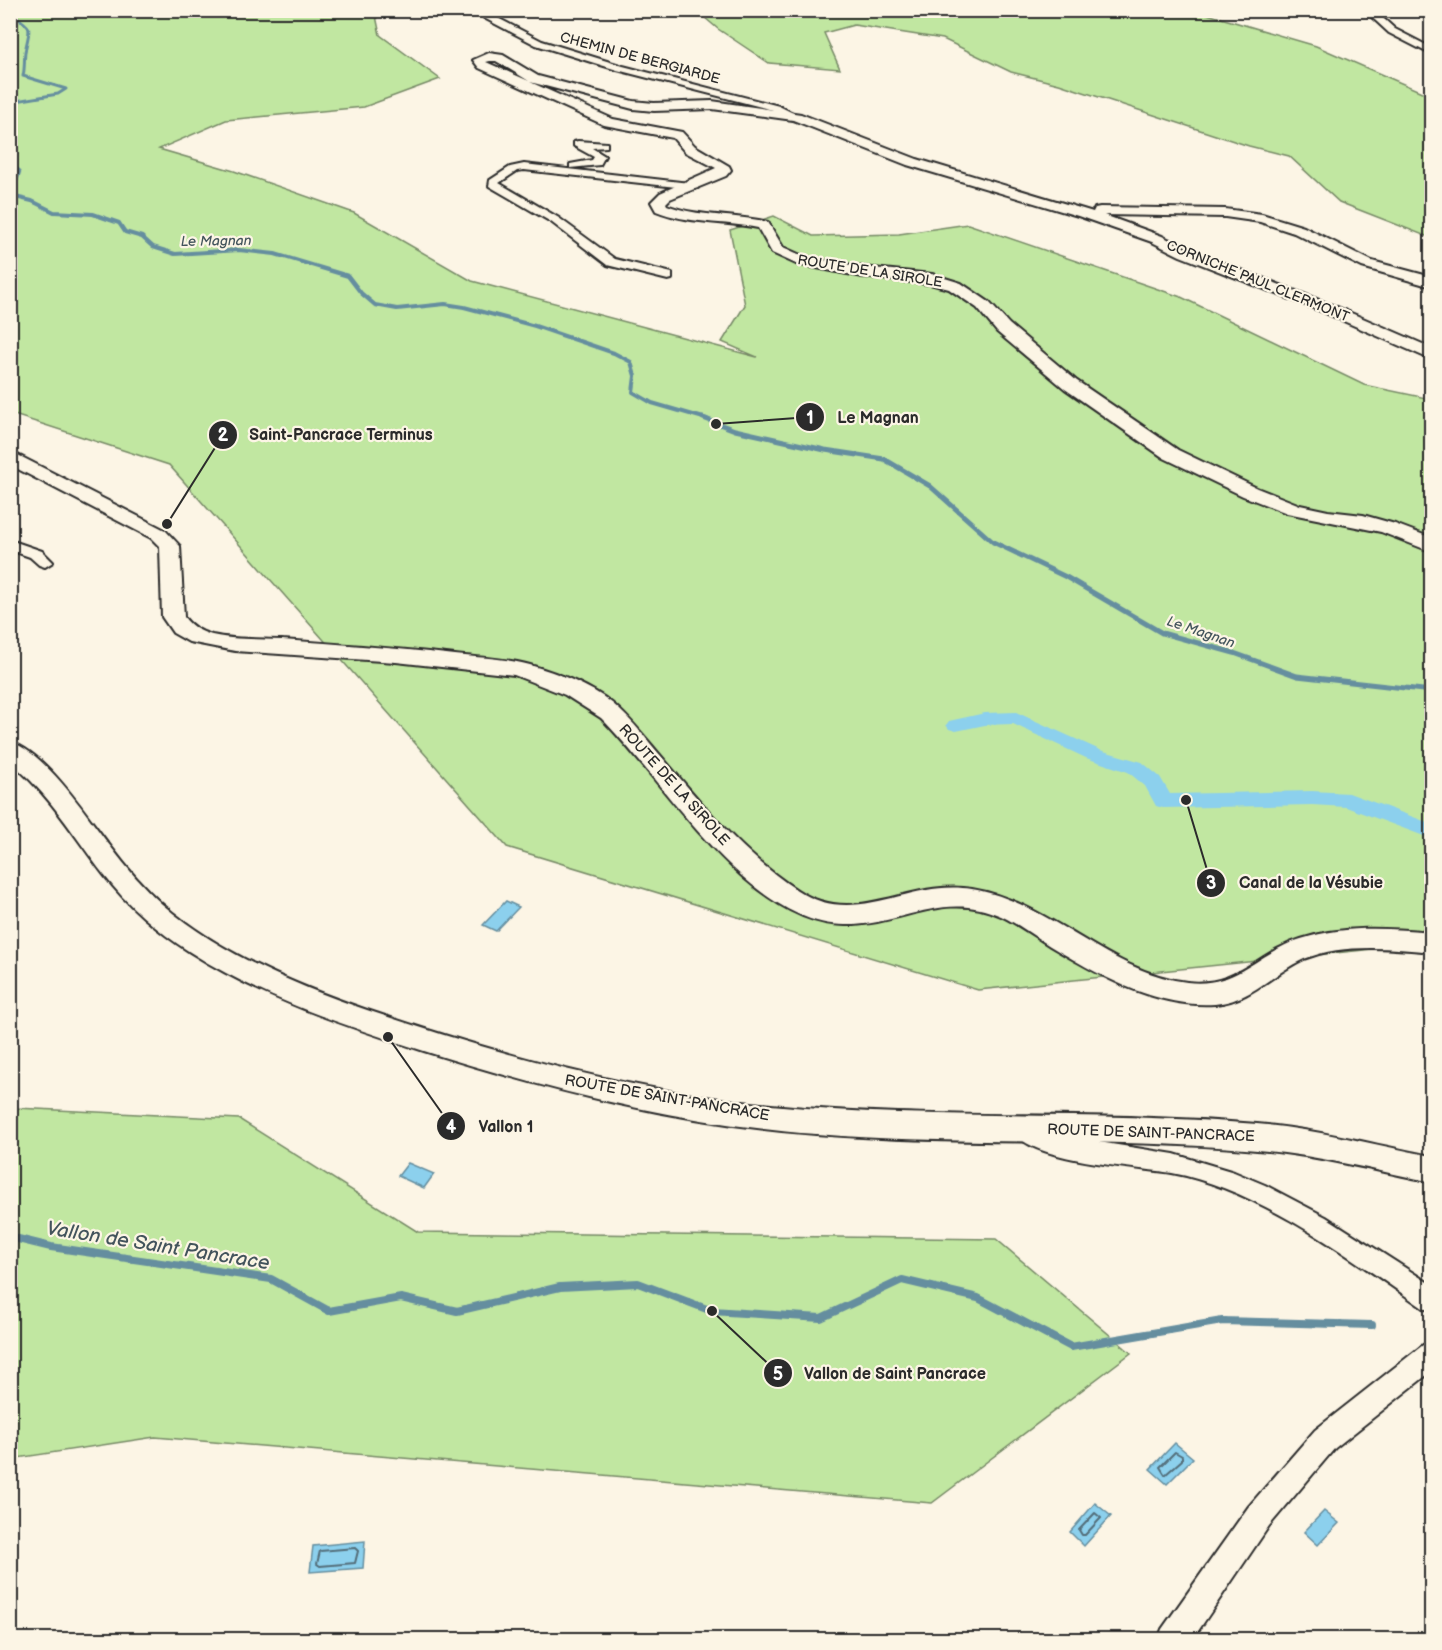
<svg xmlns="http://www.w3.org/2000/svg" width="1442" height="1650" font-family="'Balsamiq Sans',sans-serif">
  <rect width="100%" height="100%" fill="#fcf5e5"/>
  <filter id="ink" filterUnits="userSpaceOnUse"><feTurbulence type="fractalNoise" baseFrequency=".0167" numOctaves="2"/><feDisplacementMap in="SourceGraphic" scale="12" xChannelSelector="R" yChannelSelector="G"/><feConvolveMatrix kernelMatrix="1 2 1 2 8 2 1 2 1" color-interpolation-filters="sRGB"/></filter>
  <g filter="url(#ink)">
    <path fill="#c1e7a1" stroke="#768966" stroke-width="1.5" d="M 11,11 L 375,11 L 380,35 L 440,79 L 364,107 L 226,120 L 159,149 L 234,171 L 354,213 L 472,281 L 757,357 L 722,342 L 745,305 L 730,230 L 774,216 L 813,236 L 899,234 L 968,224 L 1181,297 L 1364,385 L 1431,399 L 1431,943 L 978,990 L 507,847 L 169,465 L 11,414 Z
      M 697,11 L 1197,11 L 1316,46 L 1431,96 L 1431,238 L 1339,202 L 1289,156 L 1249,146 L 1059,84 L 1011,72 L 943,39 L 854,25 L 824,33 L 840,69 L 769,63 L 718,29 Z
      M 10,1105 L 16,1108 L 239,1119 L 418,1232 L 996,1239 L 1131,1353 L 932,1503 L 155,1437 L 11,1459 Z"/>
    <path fill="#8cd0ed" stroke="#658e9f" stroke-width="1.5" d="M 506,901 L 519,907 L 496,931 L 483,925 Z
      M 408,1163 L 434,1174 L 424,1188 L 398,1176 Z
      M 1175,1443 L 1193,1458 L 1167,1484 L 1150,1469 Z
      M 1095,1503 L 1111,1516 L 1084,1546 L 1070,1532 Z
      M 1324,1511 L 1339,1523 L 1318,1545 L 1304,1532 Z
      M 365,1541 L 363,1568 L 310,1572 L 313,1546 Z"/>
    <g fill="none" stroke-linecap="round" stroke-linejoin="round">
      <path stroke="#526d79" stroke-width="2" d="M 1175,1452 L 1182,1456 L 1182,1460 L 1165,1475 L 1160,1467 Z
        M 1095,1513 L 1101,1518 L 1085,1535 L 1082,1535 L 1079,1530 Z
        M 355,1548 L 358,1551 L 355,1563 L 320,1566 L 317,1564 L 320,1551 Z"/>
      <path stroke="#658e9f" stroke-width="3" d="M 10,12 C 35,31 30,24 25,52 C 24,60 25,68 23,76 L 66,89 L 58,94 L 10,102
        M 10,164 L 20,171 L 16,183"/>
      <path stroke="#658e9f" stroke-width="4" d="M 16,181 L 11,196 L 32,201 L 54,212 L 93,214 L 119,223 L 125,232 L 142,237 L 153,247 L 175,254 L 239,250 L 275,254 L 348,276 L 361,293 L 375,305 L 397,309 L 445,304 L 464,307 L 535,326 L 614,353 L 631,362 L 635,376 L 633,392 L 652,403 L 707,419"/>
      <path stroke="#658e9f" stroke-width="5" d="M 703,418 L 735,430 L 825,450 L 884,459 L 930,486 L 993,542 L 1066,577 L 1162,633 L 1234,653 L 1297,676 L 1432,691"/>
      <path stroke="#658e9f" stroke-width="8" d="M 10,1237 L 51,1247 L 271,1279 L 329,1311 L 401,1298 L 457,1311 L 560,1287 L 638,1283 L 712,1311 L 821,1318 L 902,1280 L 978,1298 L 1071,1347 L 1222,1321 L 1372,1325"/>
      <path fill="#8cd0ed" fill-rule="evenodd" d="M 1016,712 L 1100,750 L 1142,762 L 1160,777 L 1170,794 L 1312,791 L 1349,793 L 1432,824 L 1432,839 L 1346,807 L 1312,805 L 1163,808 L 1156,806 L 1145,786 L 1128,772 L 1086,758 L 1013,724 L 985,725 L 956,731 L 949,729 L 946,725 L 949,721 L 985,713 Z"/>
      <defs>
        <path id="minor" d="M 479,10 L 488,10 L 490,14 L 542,41 L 623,66 L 779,106 L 801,117 L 796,120 L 773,110 L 617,70 L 536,45 L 484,18 Z
          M 1364,10 L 1374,10 L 1395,29 L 1432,48 L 1432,55 L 1389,33 Z
          M 1425,10 L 1432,10 L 1432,13 Z
          M 578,141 L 607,143 L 607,147 L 592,148 L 605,156 L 600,165 L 570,168 L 570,164 L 592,160 L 594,157 L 574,146 L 574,142 Z
          M 524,164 L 698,184 L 698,188 L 694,189 L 524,170 L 517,171 L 499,183 L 559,218 L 615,259 L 672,273 L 672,279 L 668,280 L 607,265 L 551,222 L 489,186 L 490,180 L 510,167 Z
          M 10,540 L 42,551 L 53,562 L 45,567 L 39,565 L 30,557 L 10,550 Z
          M 1025,1120 L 1061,1136 L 1174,1154 L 1234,1172 L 1265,1185 L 1326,1217 L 1432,1285 L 1432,1311 L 1423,1308 C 1351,1258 1259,1189 1172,1173 C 1138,1167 1029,1162 1013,1130 L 1017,1123 Z
          M 1432,1342 L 1432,1371 L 1335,1448 L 1269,1526 L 1192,1640 L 1158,1640 L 1162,1629 L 1249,1506 L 1315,1430 L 1423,1345 Z"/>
        <path id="tertiary" d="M 489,53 L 503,55 L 538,76 L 633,101 L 654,103 L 712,101 L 801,114 L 917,159 L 1093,212 L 1095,208 L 1100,207 L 1225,209 L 1262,214 L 1304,227 L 1372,261 L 1432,277 L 1432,287 L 1362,267 L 1294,233 L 1260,222 L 1225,217 L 1104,215 L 1162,236 L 1190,250 L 1335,306 L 1432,348 L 1432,360 L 1323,312 L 1180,256 L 1152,242 L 1078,216 L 907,165 L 793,120 L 712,109 L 654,111 L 633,109 L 530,82 L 613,119 L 682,132 L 695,146 L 729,166 L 731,170 L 726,176 L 670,199 L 666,203 L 667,205 C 696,217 735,214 768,222 L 783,247 L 805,257 L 863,267 L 932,274 L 961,283 L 989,302 L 1009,324 L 1077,381 L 1178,450 L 1257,488 L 1300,505 L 1328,511 L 1363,515 L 1395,524 L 1432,538 L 1432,552 L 1381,532 L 1287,513 L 1243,496 L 1164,458 L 1065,389 L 997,332 L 977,308 L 949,289 L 930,284 L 863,277 L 796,264 L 772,253 L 758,228 C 724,221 688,224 656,211 L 651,202 L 660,193 L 716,168 L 685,152 L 673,138 L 604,125 L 479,68 L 473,60 ZM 490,61 L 496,61 L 529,81 L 486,62 Z
          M 10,451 L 165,530 L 180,546 L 184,617 C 191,627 201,632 212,635 C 235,640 259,639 282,640 C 339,644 397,648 455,655 C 480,658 506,658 530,665 C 558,673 589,685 612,703 C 633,720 650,744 668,764 C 707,810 746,857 797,890 C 856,929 909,878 972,889 C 1051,902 1107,972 1187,982 C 1238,988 1256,953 1301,939 C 1343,925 1388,928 1432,932 L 1432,952 C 1390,948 1343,943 1304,959 C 1273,973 1251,1001 1215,1004 C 1155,1008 1099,975 1050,946 C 1034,936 1018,924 1001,916 C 944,890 903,925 847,925 C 749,927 664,780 601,718 L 565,695 L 514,675 L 396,662 L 235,651 L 189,642 L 173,633 L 162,617 L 160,547 L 151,538 L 10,465 Z
          M 10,742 C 46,752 88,818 111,847 C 126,867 143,887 162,904 C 220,954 295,985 367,1010 C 498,1054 633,1092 771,1105 C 933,1121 1095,1110 1257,1124 C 1316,1129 1374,1145 1432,1156 L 1432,1182 C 1373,1170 1316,1155 1257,1150 C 1110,1137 963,1146 816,1134 C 682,1124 552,1091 424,1051 C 343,1025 262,998 190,952 C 157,931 128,906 104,875 C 74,836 49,793 10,762 Z"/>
      </defs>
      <use href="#minor" stroke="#2b2b2b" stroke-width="4"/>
      <use href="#tertiary" stroke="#2b2b2b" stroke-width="4"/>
      <use href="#minor" fill="#fcf5e5" fill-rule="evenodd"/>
      <use href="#tertiary" fill="#fcf5e5" fill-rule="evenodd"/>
    </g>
  </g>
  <g text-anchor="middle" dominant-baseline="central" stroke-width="4.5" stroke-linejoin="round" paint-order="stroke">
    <g font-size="14" fill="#2b2b2b" stroke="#fcf5e5">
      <text transform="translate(640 58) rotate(15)">CHEMIN DE BERGIARDE</text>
      <text transform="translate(870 271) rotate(9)">ROUTE DE LA SIROLE</text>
      <text transform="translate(1258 281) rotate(22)">CORNICHE PAUL CLERMONT</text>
    </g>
    <g font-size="14" font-style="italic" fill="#43545c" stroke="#fcf5e5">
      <text transform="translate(216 241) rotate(-1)">Le Magnan</text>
      <text transform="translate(1201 632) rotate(19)">Le Magnan</text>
    </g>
    <g font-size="15" fill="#2b2b2b" stroke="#fcf5e5">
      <text transform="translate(674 785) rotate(48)">ROUTE DE LA SIROLE</text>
      <text transform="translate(667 1098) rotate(10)">ROUTE DE SAINT-PANCRACE</text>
      <text transform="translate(1151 1133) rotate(2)">ROUTE DE SAINT-PANCRACE</text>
    </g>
    <g font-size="20" font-style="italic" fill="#43545c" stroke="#fcf5e5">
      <text transform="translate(158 1246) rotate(9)">Vallon de Saint Pancrace</text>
    </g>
  </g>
  <path fill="none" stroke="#2b2b2b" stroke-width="2" d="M716 424L810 417M167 524L223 435M1186 800L1211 883M388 1037L451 1126M712 1311L778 1373"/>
  <g fill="#2b2b2b" stroke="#fcf5e5" stroke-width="2">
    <circle cx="716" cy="424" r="6"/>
    <circle cx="167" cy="524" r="6"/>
    <circle cx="1186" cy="800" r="6"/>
    <circle cx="388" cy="1037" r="6"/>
    <circle cx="712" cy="1311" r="6"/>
    <circle cx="810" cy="417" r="15"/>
    <circle cx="223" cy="435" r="15"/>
    <circle cx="1211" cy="883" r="15"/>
    <circle cx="451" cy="1126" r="15"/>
    <circle cx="778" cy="1373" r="15"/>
  </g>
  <g font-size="18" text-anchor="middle" font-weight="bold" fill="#fff">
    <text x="810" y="424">1</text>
    <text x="223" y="441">2</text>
    <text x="1211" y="889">3</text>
    <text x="451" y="1133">4</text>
    <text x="778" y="1380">5</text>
  </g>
  <g font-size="16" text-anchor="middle" font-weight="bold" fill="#2b2b2b" stroke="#fcf5e5" stroke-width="4.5" stroke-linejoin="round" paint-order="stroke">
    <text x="878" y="423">Le Magnan</text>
    <text x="341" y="440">Saint-Pancrace Terminus</text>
    <text x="1311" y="888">Canal de la Vésubie</text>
    <text x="506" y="1132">Vallon 1</text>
    <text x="895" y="1379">Vallon de Saint Pancrace</text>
  </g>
  <rect width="1442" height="1650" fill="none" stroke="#fcf5e5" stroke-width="36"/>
  <rect x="18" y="18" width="1406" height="1614" fill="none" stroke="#2b2b2b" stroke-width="2" filter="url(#ink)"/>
</svg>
